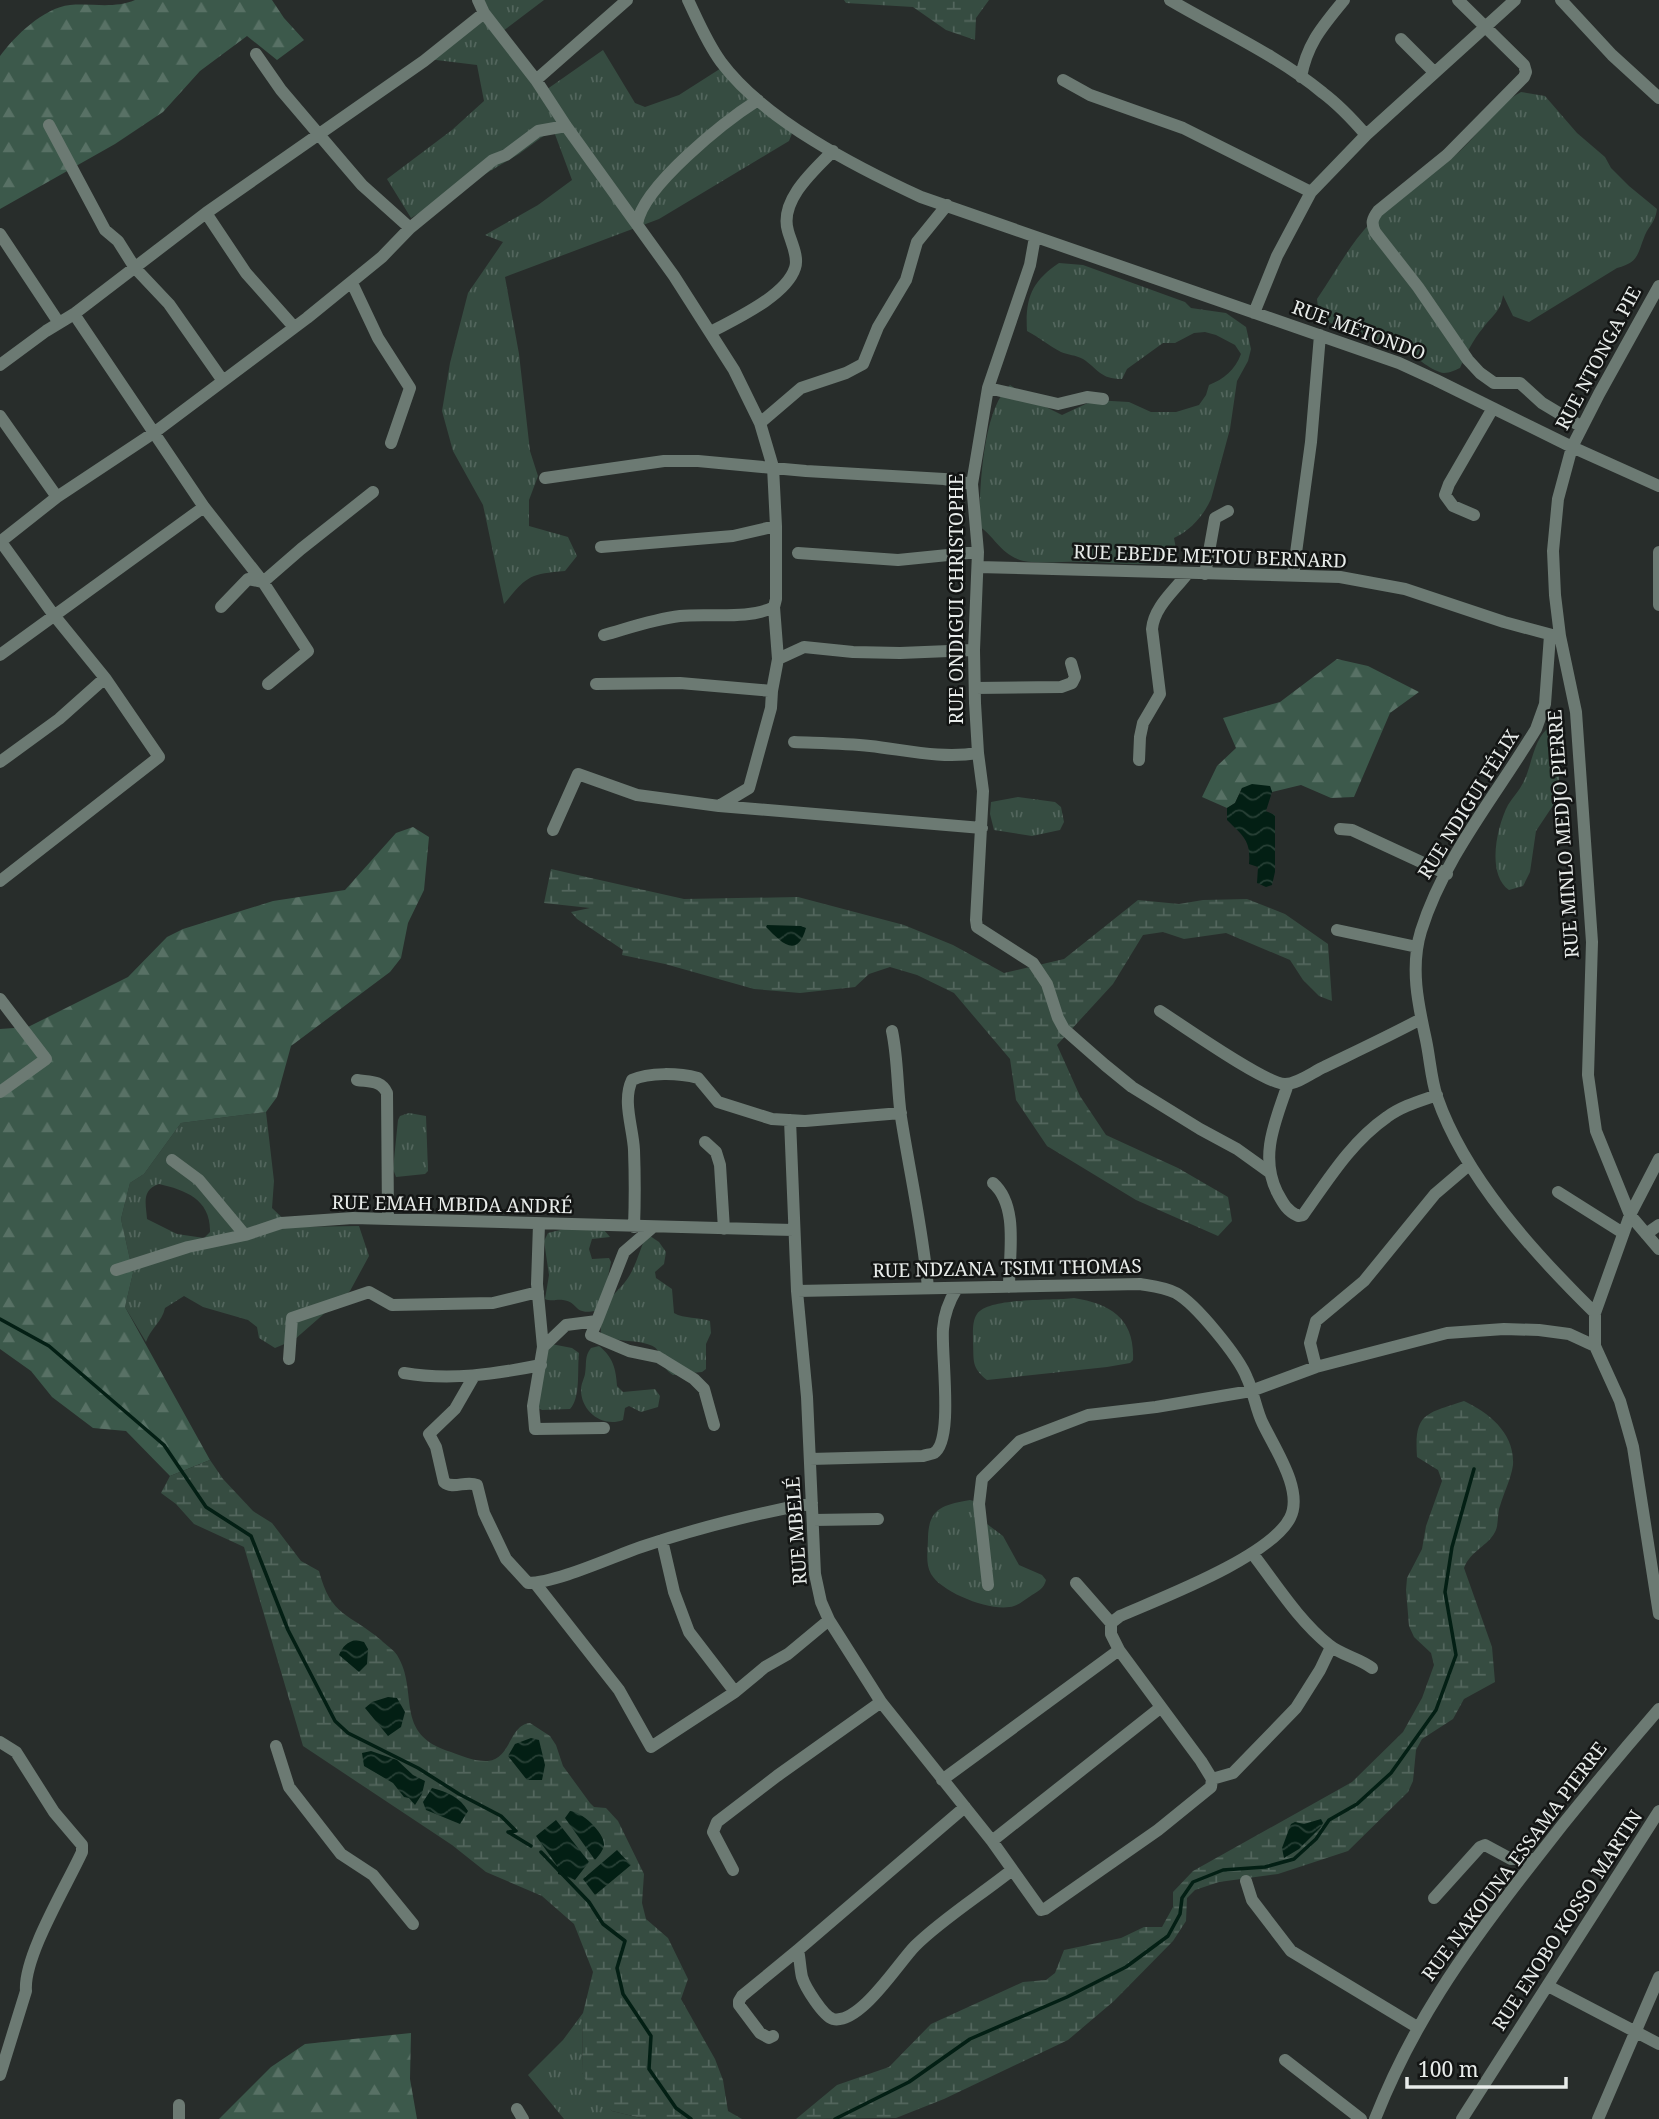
<svg xmlns="http://www.w3.org/2000/svg" width="1659" height="2119" font-family="'Noto Serif',serif">
  <defs>
    <pattern id="grass-tufts" width="24" height="20" patternUnits="userSpaceOnUse" patternTransform="scale(1.75)"><rect width="24" height="20" fill="#364c41"/><path d="M3 7l-1-3M5 7V3M7 7l1-3M15 17l-1-3M17 17v-4M19 17l1-3" fill="none" stroke="#53665d"/></pattern>
    <pattern id="forest-firs" width="22" height="20" patternUnits="userSpaceOnUse" patternTransform="scale(1.75)"><rect width="22" height="20" fill="#3c594b"/><path d="M5 1l3.5 6h-7zM16 11l3.5 6h-7z" fill="#587165"/></pattern>
    <pattern id="wetland-marsh" width="20" height="14" patternUnits="userSpaceOnUse" patternTransform="scale(1.75)"><rect width="20" height="14" fill="#364c41"/><path d="M1 5h8M5 5V1M11 12h8M15 12V8" fill="none" stroke="#53665d"/></pattern>
    <pattern id="water-waves" width="16" height="10" patternUnits="userSpaceOnUse" patternTransform="scale(1.75)"><rect width="16" height="10" fill="#031f14"/><path d="M0 5q4-4 8 0t8 0" fill="none" stroke="#284036"/></pattern>
  </defs>
  <rect width="100%" height="100%" fill="#282d2b"/>
  <path fill="url(#grass-tufts)" fill-rule="evenodd" d="M 476,0 L 544,0 L 499,34 L 543,92 L 603,50 L 635,103 L 645,107 L 679,95 L 726,65 L 795,126 L 789,141 L 659,219 L 505,277 L 519,354 L 530,451 L 538,476 L 529,500 L 529,526 L 568,537 L 577,556 L 565,571 C 529,574 527,576 504,604 L 483,505 L 453,451 L 442,411 L 450,363 L 468,293 L 503,242 L 485,235 L 538,205 L 572,180 L 553,129 L 519,154 L 411,218 L 387,179 L 452,130 L 484,101 L 477,65 L 420,58 L 482,13 Z
    M 1521,92 L 1545,96 L 1577,133 L 1605,157 L 1611,168 L 1629,186 L 1657,209 C 1655,223 1650,224 1645,235 C 1637,255 1639,262 1617,268 L 1529,322 L 1513,316 L 1503,295 C 1501,311 1492,316 1483,328 C 1473,340 1466,354 1460,368 C 1455,370 1450,373 1444,373 C 1433,372 1416,357 1406,351 C 1378,338 1346,334 1319,316 L 1317,299 C 1335,273 1349,245 1372,221 C 1398,195 1432,176 1460,151 C 1481,132 1495,106 1521,92 Z
    M 1059,263 L 1083,265 L 1185,302 L 1191,308 L 1226,313 L 1246,327 L 1251,349 L 1248,361 L 1237,381 L 1230,429 L 1211,499 C 1204,515 1190,531 1174,538 L 1176,549 L 1172,559 C 1144,568 1114,562 1085,562 C 1067,561 1036,565 1020,560 C 1000,553 994,536 979,526 C 980,489 982,409 1010,385 L 1030,399 L 1062,415 L 1094,400 L 1129,402 L 1151,412 L 1176,412 L 1199,405 L 1206,395 L 1209,385 C 1224,379 1235,370 1241,354 L 1235,345 L 1216,335 L 1205,332 L 1194,333 L 1175,343 L 1163,343 L 1127,369 L 1122,379 C 1100,379 1098,369 1083,359 C 1076,355 1068,355 1061,352 C 1049,346 1039,337 1027,331 C 1025,298 1032,281 1059,263 Z
    M 1551,726 L 1558,726 L 1561,735 L 1558,798 L 1536,831 L 1530,872 L 1523,886 L 1509,890 C 1486,874 1497,826 1508,805 C 1513,797 1519,791 1523,783 C 1532,767 1533,737 1551,726 Z
    M 1018,797 L 1055,802 L 1061,807 L 1064,822 L 1060,830 L 1032,836 L 994,830 L 990,814 L 991,802 Z
    M 266,1112 L 274,1181 L 272,1208 L 292,1227 L 359,1226 L 369,1256 L 350,1291 L 294,1340 L 275,1348 L 259,1338 L 257,1327 L 248,1320 L 203,1307 L 184,1296 L 165,1308 C 162,1322 150,1329 146,1342 L 125,1307 L 133,1273 L 121,1219 L 130,1183 L 144,1174 L 181,1123 ZM 159,1184 C 186,1190 211,1200 210,1232 L 204,1238 L 177,1234 L 147,1219 C 146,1204 141,1190 159,1184 Z
    M 409,1113 L 426,1116 L 428,1171 L 425,1174 L 396,1177 L 393,1169 L 398,1120 L 400,1116 Z
    M 564,1229 L 604,1230 L 610,1237 L 592,1239 L 589,1249 L 592,1259 L 609,1258 L 611,1262 L 604,1296 L 595,1311 C 573,1315 579,1302 563,1300 C 556,1299 552,1302 545,1299 L 549,1275 L 544,1241 L 548,1233 Z
    M 647,1234 L 659,1242 L 666,1252 L 664,1264 L 655,1272 L 656,1278 L 672,1289 L 674,1313 C 684,1319 699,1317 710,1321 L 711,1333 L 706,1344 L 706,1369 L 702,1372 L 673,1375 C 670,1373 667,1371 665,1367 C 659,1359 662,1349 650,1345 C 636,1339 613,1343 601,1334 C 598,1297 618,1298 632,1271 C 638,1259 641,1246 647,1234 Z
    M 1074,1298 C 1111,1304 1135,1319 1133,1360 L 1130,1363 L 1107,1367 L 987,1380 C 971,1367 974,1361 973,1341 C 973,1333 972,1321 977,1314 C 989,1297 1054,1301 1074,1298 Z
    M 546,1343 L 572,1348 L 579,1353 C 577,1369 581,1398 570,1409 L 542,1410 L 538,1408 Z
    M 599,1346 C 613,1357 616,1369 617,1386 L 623,1392 L 655,1389 L 660,1396 L 658,1407 L 641,1412 L 629,1406 L 625,1408 L 623,1420 C 602,1428 581,1411 581,1390 C 581,1384 584,1379 585,1374 C 587,1363 584,1357 591,1348 Z
    M 970,1500 L 974,1501 L 987,1524 L 1003,1536 L 1019,1565 L 1042,1575 L 1046,1580 C 1044,1588 1039,1591 1032,1595 C 1026,1599 1020,1604 1014,1606 C 993,1613 942,1593 931,1574 C 925,1563 928,1550 928,1537 C 929,1507 944,1505 970,1500 Z
    M 583,2013 L 582,2073 L 612,2111 L 645,2119 L 564,2119 L 528,2075 L 563,2040 Z"/>
  <path fill="url(#forest-firs)" d="M 135,0 L 272,0 L 284,18 L 304,40 L 277,60 L 247,36 L 200,71 L 163,112 L 115,144 L 0,209 L 0,56 C 15,36 43,8 70,5 C 92,3 114,9 135,0 Z
    M 1337,659 L 1368,666 L 1419,692 L 1390,713 L 1354,797 L 1331,798 L 1301,785 L 1272,792 L 1270,786 L 1242,788 L 1235,803 L 1227,808 L 1202,797 L 1217,766 L 1236,748 L 1223,718 L 1280,702 Z
    M 413,827 L 429,837 L 424,890 L 408,923 L 401,958 L 390,972 L 291,1046 L 277,1097 L 266,1112 L 181,1123 L 144,1174 L 130,1183 L 121,1219 L 133,1273 L 125,1307 L 210,1460 L 170,1476 L 126,1431 L 93,1428 L 52,1397 L 31,1371 L 0,1349 L 0,1029 L 28,1027 L 128,977 L 167,937 L 183,929 L 273,901 L 345,890 L 396,833 Z
    M 411,2033 L 410,2079 L 417,2119 L 219,2119 L 271,2067 L 305,2044 Z"/>
  <path fill="url(#wetland-marsh)" d="M 844,0 L 989,0 L 976,18 L 975,40 L 946,30 L 913,7 L 846,3 Z
    M 551,869 L 684,899 L 798,897 L 904,925 L 953,945 L 1004,973 L 1064,959 L 1138,900 L 1179,904 L 1203,900 L 1247,899 L 1285,914 L 1328,944 L 1332,1001 L 1319,996 L 1303,980 L 1290,960 L 1226,933 L 1184,939 L 1163,932 L 1143,935 L 1113,984 L 1057,1045 L 1080,1096 L 1106,1135 L 1178,1168 L 1228,1197 L 1232,1221 L 1218,1236 L 1136,1200 L 1047,1146 L 1016,1100 L 1010,1059 L 954,993 L 917,975 L 890,967 L 869,974 L 855,987 L 800,993 L 754,989 L 665,964 L 622,955 L 623,950 L 577,919 L 571,912 L 590,908 L 544,903 Z
    M 1464,1401 C 1489,1413 1515,1433 1513,1465 C 1511,1479 1504,1492 1500,1506 C 1497,1513 1499,1525 1495,1532 C 1488,1546 1471,1550 1464,1568 L 1492,1647 L 1495,1682 L 1464,1699 L 1453,1719 L 1422,1739 L 1416,1750 L 1413,1781 L 1408,1792 L 1348,1851 L 1278,1874 L 1219,1882 L 1195,1890 L 1187,1898 L 1186,1921 L 1173,1941 L 1114,2001 L 1068,2040 L 944,2099 L 896,2118 L 796,2119 L 837,2085 L 889,2067 L 931,2024 L 1023,1982 L 1046,1980 L 1055,1973 L 1064,1950 L 1121,1938 L 1144,1927 L 1162,1927 L 1173,1907 L 1173,1892 L 1193,1871 L 1352,1782 L 1403,1732 L 1422,1698 L 1434,1665 L 1431,1653 L 1414,1637 L 1409,1626 L 1406,1590 L 1407,1578 L 1422,1549 L 1426,1526 L 1442,1481 L 1438,1470 L 1417,1457 C 1414,1413 1425,1414 1464,1401 Z
    M 210,1460 L 223,1479 L 253,1511 L 272,1523 L 301,1561 L 319,1571 C 331,1617 349,1613 381,1640 C 386,1645 394,1650 397,1655 C 420,1692 392,1734 451,1752 C 462,1756 476,1762 488,1761 C 511,1759 509,1725 530,1723 L 550,1736 L 556,1745 L 563,1766 L 590,1803 L 594,1807 L 606,1808 L 618,1821 L 644,1874 L 642,1903 L 646,1919 L 668,1938 L 688,1979 L 681,1999 L 715,2059 L 723,2080 L 728,2111 L 742,2119 L 645,2119 L 612,2111 L 593,2094 L 582,2073 L 583,2013 L 593,1972 L 574,1924 L 542,1896 L 486,1872 L 452,1845 L 303,1746 L 244,1547 L 194,1524 L 176,1504 L 161,1493 L 170,1476 Z"/>
  <path fill="url(#water-waves)" d="M 1252,784 L 1270,786 L 1272,792 L 1266,811 L 1275,815 L 1275,872 L 1272,885 L 1266,887 L 1257,883 L 1258,867 L 1249,864 C 1251,840 1243,836 1227,820 L 1227,808 L 1235,803 L 1242,788 Z
    M 767,925 L 801,926 L 806,928 C 797,960 781,942 766,927 Z
    M 356,1640 L 364,1642 L 368,1649 L 367,1664 L 359,1672 L 339,1655 C 343,1646 347,1642 356,1640 Z
    M 388,1697 L 397,1698 L 405,1712 L 401,1727 L 388,1736 L 365,1708 L 372,1702 Z
    M 531,1738 L 539,1740 L 545,1765 L 542,1780 L 527,1780 L 508,1756 L 515,1744 Z
    M 371,1751 L 397,1760 L 413,1775 L 425,1781 L 422,1794 L 415,1805 L 409,1798 L 404,1797 L 393,1783 L 364,1766 L 362,1753 Z
    M 432,1788 C 447,1792 460,1797 468,1811 L 460,1824 L 426,1810 L 423,1802 Z
    M 570,1811 C 581,1811 605,1833 604,1845 C 603,1851 599,1855 595,1860 L 565,1818 Z
    M 1321,1819 L 1323,1823 L 1321,1827 L 1299,1849 L 1284,1858 L 1282,1848 L 1291,1824 L 1295,1822 L 1304,1824 Z
    M 556,1820 L 589,1862 L 575,1880 L 558,1874 L 558,1867 L 536,1836 Z
    M 617,1850 L 631,1865 L 595,1895 L 583,1879 Z"/>
  <g fill="none" stroke-linecap="round" stroke-linejoin="round">
    <path stroke="#031f14" stroke-width="3.5" d="M 0,1319 L 49,1346 L 164,1445 L 206,1507 L 251,1536 L 288,1630 L 335,1721 L 348,1733 L 418,1768 L 459,1794 L 501,1816 L 516,1831 L 508,1832 L 531,1846
      M 541,1852 L 589,1902 L 603,1924 L 625,1941 L 617,1968 L 623,1994 L 651,2036 L 649,2069 L 676,2108 L 691,2119
      M 835,2119 L 909,2082 L 970,2039 L 1067,1997 L 1126,1967 L 1168,1936 L 1180,1914 L 1182,1898 L 1193,1882 L 1223,1870 L 1265,1867 L 1294,1859 L 1316,1839 L 1329,1820 L 1357,1804 L 1391,1773 L 1436,1710 L 1456,1655 L 1445,1592 L 1452,1547 L 1474,1469"/>
    <path stroke="#6c7a73" stroke-width="12" d="M 478,0 L 484,13 L 536,80 L 566,126 L 674,276 L 734,370 L 760,423 L 773,467 L 776,526 L 776,599 L 774,607 C 750,620 707,613 680,616 C 654,619 629,628 604,635
      M 688,0 C 698,21 707,43 721,62 C 764,120 856,167 921,197 L 1399,363 L 1436,380 L 1572,447 L 1659,486
      M 1170,0 C 1221,30 1277,55 1323,93 C 1339,105 1353,120 1366,135
      M 1458,0 L 1524,65 L 1526,72 L 1524,77 L 1447,155 L 1378,211 C 1372,219 1371,223 1375,232 L 1418,287 L 1468,360 L 1480,373 L 1494,383 L 1520,383 L 1542,403 L 1582,427
      M 1561,0 L 1612,55 L 1659,98
      M 1401,39 L 1434,72
      M 256,54 L 281,90 L 344,164 L 362,185 L 410,228
      M 1301,77 C 1307,43 1323,26 1344,0
      M 536,80 L 627,0
      M 1063,80 L 1090,95 L 1183,128 L 1311,192
      M 49,125 L 105,230 L 118,241 L 135,268 L 169,304 L 223,381
      M 206,213 L 246,273 L 294,327
      M 637,224 C 643,186 725,121 758,100
      M 0,234 L 59,323
      M 1035,237 L 1030,265 L 988,388 L 972,484 L 978,552 L 974,650 L 975,703 L 978,753 L 983,791 L 976,920 L 977,927 L 1033,963 L 1047,984 L 1058,1018 L 1064,1029 L 1105,1065 L 1132,1087 L 1200,1129 L 1237,1149 L 1269,1172
      M 352,283 L 378,338 L 410,388 L 391,443
      M 1659,286 L 1599,394 L 1572,447 L 1558,499 L 1553,551 L 1555,595 L 1560,636 L 1576,712 L 1592,942 L 1588,1075 L 1596,1131 L 1630,1215 L 1659,1249
      M 1254,313 L 1277,256 L 1311,192 L 1366,135 L 1515,0
      M 74,314 L 204,507 L 263,582 L 308,651 L 268,684
      M 711,332 C 735,319 786,296 795,268 C 799,257 791,242 788,231 C 779,201 813,171 833,151
      M 0,365 L 46,331 L 74,314 L 206,213 L 424,61 L 484,13
      M 988,388 L 1058,404 L 1087,397 L 1103,399
      M 0,416 L 57,497
      M 760,423 L 801,388 L 846,373 L 863,364 L 878,327 L 906,280 L 917,242 L 947,205
      M 545,478 L 664,461 L 698,461 L 806,471 L 944,479 L 972,484
      M 1474,515 L 1453,506 L 1445,495 L 1449,484 L 1493,408
      M 0,542 L 57,497 L 155,432 L 307,318 L 382,257 L 410,228 L 493,160 L 506,155 L 538,131 L 566,126
      M 601,547 L 733,536 L 776,526
      M 1659,552 L 1659,605
      M 798,553 L 898,560 L 978,552
      M 978,567 L 1340,577 L 1405,589 L 1504,622 L 1556,636
      M 1205,574 L 1215,518 L 1228,511
      M 1293,575 L 1311,442 L 1320,335
      M 221,607 L 248,579 L 263,582 L 301,549 L 373,492
      M 1550,635 L 1545,704 L 1536,729 C 1497,794 1444,857 1421,931 C 1410,967 1418,1004 1426,1040 C 1430,1059 1431,1079 1437,1097 C 1465,1178 1535,1254 1595,1313
      M 0,655 L 204,507
      M 778,659 L 804,647 L 853,652 L 900,653 L 974,650
      M 596,684 L 680,683 L 772,691 L 778,659 L 774,607
      M 975,688 L 1061,687 L 1072,683 L 1075,677 L 1071,663
      M 794,742 C 819,743 845,743 870,746 C 906,750 941,759 978,753
      M 1139,760 L 1140,737 L 1143,723 L 1160,694 L 1152,629 C 1154,607 1174,591 1187,574
      M 0,762 L 59,719 L 105,678
      M 719,806 L 982,828
      M 1340,829 L 1352,830 L 1447,874
      M 553,830 L 578,774 L 637,795 L 719,806 L 749,788 L 771,708 L 772,691
      M 0,881 L 159,757 L 105,678 L 53,614 L 1,542
      M 1337,930 L 1417,947
      M 0,999 L 46,1059 L 0,1092
      M 1160,1011 C 1182,1025 1265,1084 1285,1084 C 1298,1084 1313,1072 1324,1067 C 1357,1051 1389,1036 1421,1019
      M 892,1031 C 898,1059 897,1088 901,1117 C 910,1174 923,1231 928,1288
      M 357,1080 C 370,1082 381,1080 387,1093 L 388,1218
      M 1288,1084 C 1276,1120 1259,1155 1277,1192 C 1283,1203 1286,1210 1298,1216 L 1303,1215 C 1328,1180 1351,1142 1387,1117 C 1402,1106 1420,1101 1437,1095
      M 790,1120 L 797,1291 L 807,1397 L 815,1574 L 821,1602 L 829,1620 L 881,1702 L 992,1841 L 1041,1910 L 1045,1909 L 1158,1830 L 1211,1787 L 1212,1779 L 1201,1761 L 1119,1650 L 1111,1634 L 1111,1623
      M 705,1142 L 716,1152 L 720,1165 L 724,1229
      M 1659,1159 L 1630,1215 L 1595,1313 L 1595,1346 L 1620,1401 L 1633,1447 L 1659,1614
      M 172,1160 L 199,1180 L 245,1235
      M 993,1183 C 1019,1206 1009,1254 1009,1287
      M 1558,1192 L 1623,1233
      M 539,1224 L 537,1284 L 543,1347 L 533,1406 L 535,1429 L 604,1428
      M 634,1227 C 635,1201 635,1176 634,1150 C 633,1128 622,1101 632,1080 C 649,1072 679,1073 698,1078 L 718,1102 L 772,1119 L 805,1121 L 901,1113
      M 1646,1234 L 1659,1225
      M 116,1270 L 188,1247 L 245,1235 L 281,1223 L 353,1218 L 794,1230
      M 797,1291 L 1140,1284 C 1152,1286 1164,1287 1176,1293 C 1196,1304 1239,1357 1247,1378 C 1254,1393 1256,1410 1263,1424 C 1275,1449 1304,1491 1290,1518 C 1270,1557 1161,1598 1120,1616 L 1111,1623
      M 597,1321 L 591,1335 L 629,1351 L 658,1357 L 694,1379 L 704,1389 L 714,1425
      M 543,1347 L 566,1325 L 597,1321 L 624,1252 L 653,1227
      M 289,1359 L 292,1318 L 369,1292 L 392,1305 L 493,1303 L 538,1292
      M 1316,1367 L 1310,1343 L 1316,1321 L 1364,1281 L 1435,1194 L 1469,1165
      M 404,1373 C 450,1381 496,1374 541,1365
      M 474,1376 L 455,1409 L 429,1434 L 436,1447 L 444,1482 C 453,1490 466,1480 477,1485 L 484,1513 L 506,1559 L 528,1583 C 556,1583 612,1557 641,1547 C 697,1528 754,1514 812,1503
      M 810,1459 L 923,1456 C 926,1455 932,1454 934,1453 C 954,1441 941,1354 943,1329 C 944,1314 949,1301 957,1288
      M 813,1520 L 878,1519
      M 662,1540 L 674,1592 L 689,1632 L 735,1692
      M 1252,1553 C 1276,1584 1298,1620 1329,1645 C 1341,1655 1359,1658 1372,1668
      M 535,1583 L 619,1690 L 651,1747 L 735,1692 L 765,1667 L 788,1654 L 829,1620
      M 1076,1583 L 1111,1623
      M 988,1585 L 979,1504 L 982,1479 L 1020,1441 L 1088,1415 L 1156,1407 L 1251,1391 L 1316,1367 L 1447,1333 L 1504,1329 L 1539,1330 L 1569,1334 L 1595,1346
      M 0,1742 L 16,1752 L 54,1812 L 82,1845 L 82,1852 C 67,1885 23,1957 26,1991 L 0,2075
      M 276,1746 L 289,1787 L 341,1854 L 373,1875 L 413,1924
      M 1212,1779 L 1233,1773 L 1296,1708 L 1320,1670 L 1331,1647
      M 942,1780 L 1119,1650
      M 992,1841 L 1160,1708
      M 733,1870 L 713,1832 L 717,1822 L 777,1776 L 881,1702
      M 1246,1881 L 1252,1900 L 1291,1951 L 1417,2027
      M 1434,1898 L 1480,1847 L 1485,1845 L 1511,1859 L 1536,1859
      M 798,1950 C 800,1959 800,1968 802,1977 C 805,1987 823,2016 833,2019 C 860,2025 899,1962 915,1946 C 941,1920 982,1894 1012,1870
      M 1548,1986 L 1659,2044
      M 773,2036 L 769,2038 L 760,2033 L 739,2005 L 739,2001 L 742,1996 L 798,1950 L 965,1807
      M 1285,2060 L 1361,2119
      M 517,2109 L 523,2119
      M 179,2119 L 179,2105
      M 1375,2119 C 1412,2025 1462,1954 1524,1874 C 1567,1818 1612,1763 1659,1709
      M 1462,2119 L 1659,1811
      M 1598,2119 L 1659,1977"/>
  </g>
  <g text-anchor="middle" dominant-baseline="central" stroke-width="5" stroke-linejoin="round" paint-order="stroke">
    <g font-size="19" fill="#e8ecea" stroke="#131514">
      <text transform="translate(1359 330) rotate(20)">RUE MÉTONDO</text>
      <text transform="translate(1598 358) rotate(-62)">RUE NTONGA PIE</text>
      <text transform="translate(1210 556) rotate(2)">RUE EBEDE METOU BERNARD</text>
      <text transform="translate(956 599) rotate(-90)">RUE ONDIGUI CHRISTOPHE</text>
      <text transform="translate(1468 804) rotate(-58)">RUE NDIGUI FÉLIX</text>
      <text transform="translate(1563 834) rotate(-94)">RUE MINLO MEDJO PIERRE</text>
      <text transform="translate(452 1204) rotate(1)">RUE EMAH MBIDA ANDRÉ</text>
      <text transform="translate(1007 1268) rotate(-1)">RUE NDZANA TSIMI THOMAS</text>
      <text transform="translate(796 1531) rotate(-94)">RUE MBELÉ</text>
      <text transform="translate(1514 1861) rotate(-53)">RUE NAKOUNA ESSAMA PIERRE</text>
      <text transform="translate(1567 1920) rotate(-57)">RUE ENOBO KOSSO MARTIN</text>
    </g>
  </g>
  <path d="M1407 2077v10h159v-10" fill="none" stroke="#e8ecea" stroke-width="3.5"/>
  <text x="1418" y="2077" font-size="21" fill="#e8ecea" stroke="#131514" stroke-width="5" paint-order="stroke">100 m</text>
</svg>
